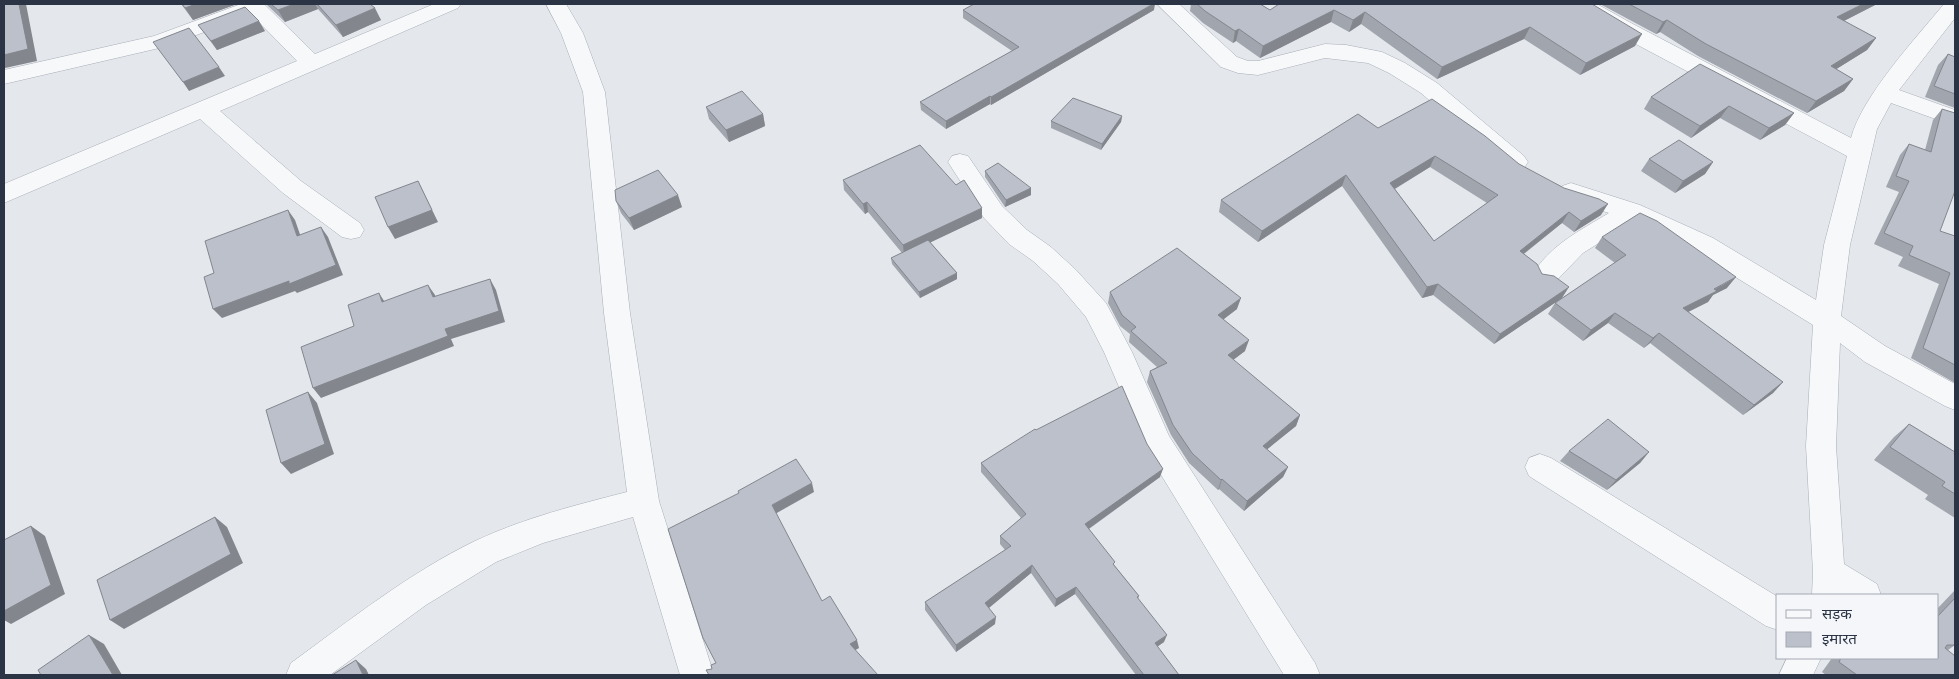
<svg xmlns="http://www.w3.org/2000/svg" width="1959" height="679" font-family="'DM Sans','Noto Sans Devanagari',sans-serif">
  <rect width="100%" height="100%" fill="#e4e7ec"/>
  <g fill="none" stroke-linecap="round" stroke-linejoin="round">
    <defs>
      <path id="street" d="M 241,4 L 264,4 L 315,54 L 434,4 L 461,4 L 458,8 L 220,111 L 301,181 L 360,223 L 364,230 L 360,237 L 351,239 L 342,237 L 283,193 L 200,119 L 4,203 L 4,184 L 297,61 L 251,14 L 168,46 L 4,84 L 4,70 L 154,36 Z
        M 546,4 L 566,4 L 583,33 L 605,92 L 630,313 L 659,501 L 714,675 L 680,675 L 633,517 L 543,543 L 496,562 L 426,605 L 330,675 L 286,675 L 291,663 C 350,620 409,573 475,541 C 524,518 576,505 627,492 L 604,313 L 583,92 L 561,33 Z
        M 1157,4 L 1179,4 L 1237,57 L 1248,61 L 1258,61 L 1325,44 L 1346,45 L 1382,52 L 1405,63 L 1437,83 L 1524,156 L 1528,162 L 1524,168 L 1516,170 L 1508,168 L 1421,93 L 1389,73 L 1368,63 L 1325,58 L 1258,75 L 1238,73 L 1221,67 Z
        M 1573,4 L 1597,4 L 1631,23 L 1851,138 C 1862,96 1916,38 1944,4 L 1955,4 L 1955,18 L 1899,90 L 1955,110 L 1955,126 L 1891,103 L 1877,129 L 1850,245 L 1841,316 L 1885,346 L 1955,384 L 1955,410 L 1945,406 L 1865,362 L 1840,343 L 1836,446 L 1844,564 L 1877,584 L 1881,595 L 1812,595 L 1813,572 L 1806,446 L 1813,325 L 1695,252 L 1632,222 L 1583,253 L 1554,283 L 1545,286 L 1536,283 L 1532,276 C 1548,246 1581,230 1609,213 L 1562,198 L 1559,192 L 1562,186 L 1571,183 L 1640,205 L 1713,238 L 1816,300 L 1824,245 L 1847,156 L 1615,33 L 1576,8 Z
        M 960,154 L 968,156 L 1002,206 L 1027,230 L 1051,247 L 1076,270 L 1106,303 L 1132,352 L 1169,436 L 1315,663 L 1320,675 L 1284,675 L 1147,452 L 1104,352 L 1086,317 L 1058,284 L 1033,261 L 1009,244 L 984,218 L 948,162 L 952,156 Z
        M 1540,454 L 1551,458 L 1778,597 L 1778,630 L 1766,626 L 1529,476 L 1525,467 L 1529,458 Z
        M 1787,658 L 1821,658 L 1813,675 L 1779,675 Z"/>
    </defs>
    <use href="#street" stroke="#a9aeb7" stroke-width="1"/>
    <use href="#street" fill="#f7f8fa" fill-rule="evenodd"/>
  </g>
  <path fill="#a1a5ae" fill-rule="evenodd" d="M 181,4 L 237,4 L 193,20 Z
    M 266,4 L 370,4 L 381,20 L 343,37 L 318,9 L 285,22 Z
    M 1191,4 L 1260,4 L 1270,10 L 1592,4 L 1635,46 L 1580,75 L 1524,39 L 1437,79 L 1361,24 L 1349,32 L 1331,22 L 1260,58 L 1236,41 L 1233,43 L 1203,23 L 1190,11 Z
    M 1600,4 L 1877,4 L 1844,21 L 1876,38 L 1867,50 L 1836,69 L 1853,79 L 1844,91 L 1807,113 L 1698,56 L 1660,32 L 1656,34 Z
    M 963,10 L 1154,10 L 991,105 L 990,104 L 946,129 L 921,110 L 920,102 L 1012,51 L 963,18 Z
    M 198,25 L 265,31 L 217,50 Z
    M 1948,54 L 1955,57 L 1955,108 L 1925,97 L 1938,65 Z
    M 1651,97 L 1794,113 L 1785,125 L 1760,140 L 1720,118 L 1691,138 L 1644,109 Z
    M 706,107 L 763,114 L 765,126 L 729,142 L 709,119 Z
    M 1942,109 L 1940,231 L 1955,236 L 1955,383 L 1911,358 L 1939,284 L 1898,266 L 1903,257 L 1874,244 L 1899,192 L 1886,187 L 1900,155 L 1909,144 L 1925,150 L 1933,120 Z
    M 1122,116 L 1121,122 L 1101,150 L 1051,128 L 1051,121 Z
    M 1378,128 L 1519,164 L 1601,215 L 1574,232 L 1562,223 L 1524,254 L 1542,274 L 1562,298 L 1494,344 L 1433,295 L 1422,298 L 1342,186 L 1258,242 L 1219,212 L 1221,200 ZM 1430,167 L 1487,203 L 1434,241 L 1395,189 Z
    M 1649,159 L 1713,162 L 1705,174 L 1675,193 L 1641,171 Z
    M 985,171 L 1031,188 L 1031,195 L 1005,207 L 985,177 Z
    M 843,180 L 982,218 L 930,242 L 957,273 L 957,279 L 920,298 L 892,264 L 891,258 L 902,253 L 868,212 L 865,214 L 844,190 Z
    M 616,201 L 682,207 L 634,230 L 621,213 Z
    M 1602,237 L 1727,288 L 1713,295 L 1708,302 L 1688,312 L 1783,382 L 1773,393 L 1743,415 L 1650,343 L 1644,348 L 1608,323 L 1583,341 L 1548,314 L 1555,303 L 1615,263 L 1595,248 Z
    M 1110,292 L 1237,309 L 1223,319 L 1245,351 L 1233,360 L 1300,415 L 1296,426 L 1267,449 L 1288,467 L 1283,477 L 1244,511 L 1219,489 L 1218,490 L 1189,463 L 1171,435 L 1147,382 L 1150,371 L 1157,367 L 1130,343 L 1129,342 L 1130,334 L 1120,326 L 1108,303 Z
    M 1909,424 L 1955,455 L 1955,518 L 1925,499 L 1928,495 L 1874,460 L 1894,437 Z
    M 1036,430 L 1160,477 L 1089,529 L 1115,566 L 1139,596 L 1138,599 L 1164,642 L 1157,647 L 1179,675 L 1136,675 L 1075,594 L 1055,607 L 1031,573 L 989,608 L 995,624 L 956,652 L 925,610 L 925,602 L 1005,550 L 1000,544 L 1000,536 L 1021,518 L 981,472 L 981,463 Z
    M 1569,451 L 1649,452 L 1640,463 L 1607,490 L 1560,461 Z
    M 1955,590 L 1955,645 L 1948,650 L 1955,675 L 1826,675 L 1822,672 L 1832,658 L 1938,658 L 1938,608 Z"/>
  <path fill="#83868d" d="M 19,4 L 26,4 L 37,61 L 5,68 L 4,66 L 4,55 Z
    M 196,4 L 237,4 L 193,20 L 185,8 Z
    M 294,4 L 315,4 L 318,9 L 285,22 L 278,10 Z
    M 1153,4 L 1155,4 L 1154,10 L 991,105 L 991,97 Z
    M 1863,4 L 1877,4 L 1828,29 L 1837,17 Z
    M 375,8 L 381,20 L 343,37 L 336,25 Z
    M 1334,10 L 1331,22 L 1260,58 L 1263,46 Z
    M 1365,12 L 1361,24 L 1349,32 L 1353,20 Z
    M 1667,20 L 1660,32 L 1656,34 L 1663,22 Z
    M 259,21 L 265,31 L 217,50 L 211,41 Z
    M 1530,27 L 1524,39 L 1437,79 L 1442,67 Z
    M 1239,29 L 1236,41 L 1233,43 L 1235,31 Z
    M 1642,34 L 1635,46 L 1580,75 L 1586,63 Z
    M 1876,38 L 1867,50 L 1822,78 L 1831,66 Z
    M 219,67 L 225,76 L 189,91 L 183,82 Z
    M 1853,79 L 1844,91 L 1807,113 L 1816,101 Z
    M 990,96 L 990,104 L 946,129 L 946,121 Z
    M 1729,106 L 1720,118 L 1691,138 L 1700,126 Z
    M 1794,113 L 1785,125 L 1760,140 L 1769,128 Z
    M 763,114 L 765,126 L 729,142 L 726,130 Z
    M 1122,116 L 1121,122 L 1101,150 L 1102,144 Z
    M 1435,156 L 1430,167 L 1386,194 L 1390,183 Z
    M 1713,162 L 1705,174 L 1675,193 L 1683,181 Z
    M 1346,175 L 1342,186 L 1258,242 L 1262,231 Z
    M 418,181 L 438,222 L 395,239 L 388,227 Z
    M 1031,188 L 1031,195 L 1005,207 L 1006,200 Z
    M 678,195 L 682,207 L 634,230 L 629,218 Z
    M 867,202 L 868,212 L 865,214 L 863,204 Z
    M 1608,204 L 1601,215 L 1574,232 L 1581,221 Z
    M 982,208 L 982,218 L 904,255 L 903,245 Z
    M 288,210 L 295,220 L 304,246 L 297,236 Z
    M 1569,212 L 1562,223 L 1513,262 L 1520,251 Z
    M 321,227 L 328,237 L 343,275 L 297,293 L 295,291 L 222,318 L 213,309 Z
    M 957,273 L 957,279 L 920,298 L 919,292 Z
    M 1736,277 L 1727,288 L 1713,295 L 1708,302 L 1674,319 L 1683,308 Z
    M 490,279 L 496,290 L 505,322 L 451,339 L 454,346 L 321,398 L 313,388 L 445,329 Z
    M 1438,284 L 1433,295 L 1422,298 L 1427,287 Z
    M 428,285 L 435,295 L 440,308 L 433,297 Z
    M 1569,287 L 1562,298 L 1494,344 L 1500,334 Z
    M 379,293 L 386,304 L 382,302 Z
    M 1241,298 L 1237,309 L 1215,326 L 1218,315 Z
    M 1615,313 L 1608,323 L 1583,341 L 1591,330 Z
    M 1659,333 L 1650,343 L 1644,348 L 1653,338 Z
    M 1249,340 L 1245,351 L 1225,366 L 1228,355 Z
    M 1783,382 L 1773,393 L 1743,415 L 1754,405 Z
    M 308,392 L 317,403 L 334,454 L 291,474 L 281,463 Z
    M 1300,415 L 1296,426 L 1259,456 L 1263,446 Z
    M 1649,452 L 1640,463 L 1607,490 L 1616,480 Z
    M 1288,467 L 1283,477 L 1244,511 L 1247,501 Z
    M 1163,469 L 1160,477 L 1084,532 L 1085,524 Z
    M 1222,479 L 1219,489 L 1218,490 L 1221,480 Z
    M 812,483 L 814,492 L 775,514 L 772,505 Z
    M 215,517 L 227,527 L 243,563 L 124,629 L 110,620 Z
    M 31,526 L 45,536 L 65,594 L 11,624 L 4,620 L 4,611 Z
    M 1032,565 L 1031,573 L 985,611 L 985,603 Z
    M 1076,587 L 1075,594 L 1055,607 L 1056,599 Z
    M 996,617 L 995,624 L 956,652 L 956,645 Z
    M 89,635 L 104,644 L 122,675 L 113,675 Z
    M 1167,635 L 1164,642 L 1152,650 L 1155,643 Z
    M 857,640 L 859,648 L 852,652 L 850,644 Z
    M 356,660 L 366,669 L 369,675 L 363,675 Z"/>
  <path fill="#bbc0ca" stroke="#83868d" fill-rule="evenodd" d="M 4,4 L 19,4 L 28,49 L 4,55 Z
    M 182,4 L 196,4 L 185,8 Z
    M 271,4 L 294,4 L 278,10 Z
    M 317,4 L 370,4 L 375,8 L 336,25 Z
    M 974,4 L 1153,4 L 991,97 L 990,96 L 946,121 L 920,102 L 1019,47 L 963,10 Z
    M 1197,4 L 1260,4 L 1270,10 L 1279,4 L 1592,4 L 1642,34 L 1586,63 L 1530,27 L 1442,67 L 1365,12 L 1353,20 L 1334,10 L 1263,46 L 1239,29 L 1235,31 L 1205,11 Z
    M 1629,4 L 1863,4 L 1837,17 L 1876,38 L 1831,66 L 1853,79 L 1816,101 L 1706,44 L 1667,20 L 1663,22 Z
    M 245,7 L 259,21 L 211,41 L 198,25 Z
    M 189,28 L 219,67 L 183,82 L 153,42 Z
    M 1948,54 L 1955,57 L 1955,94 L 1934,86 Z
    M 1700,64 L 1794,113 L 1769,128 L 1729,106 L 1700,126 L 1651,97 Z
    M 742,91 L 763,114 L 726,130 L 706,107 Z
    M 1073,98 L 1122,116 L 1102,144 L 1051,121 Z
    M 1432,99 L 1485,136 L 1519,164 L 1564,188 L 1599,199 L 1608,204 L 1581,221 L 1569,212 L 1520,251 L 1537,264 L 1542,274 L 1554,276 L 1569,287 L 1500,334 L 1438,284 L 1427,287 L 1346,175 L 1262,231 L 1221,200 L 1358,114 L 1378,128 ZM 1435,156 L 1498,195 L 1434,241 L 1390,183 Z
    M 1942,109 L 1955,113 L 1955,191 L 1940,231 L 1955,236 L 1955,365 L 1923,348 L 1950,273 L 1909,255 L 1913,246 L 1884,233 L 1909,181 L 1896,176 L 1909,144 L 1931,152 Z
    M 1679,140 L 1713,162 L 1683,181 L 1649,159 Z
    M 920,145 L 956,185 L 964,180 L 982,208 L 903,245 L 867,202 L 863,204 L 843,180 Z
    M 998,163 L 1031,188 L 1006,200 L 985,171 Z
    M 658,170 L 678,195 L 629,218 L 616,201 L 615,190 Z
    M 418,181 L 432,210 L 388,227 L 375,197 Z
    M 288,210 L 297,236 L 321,227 L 336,265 L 289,284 L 289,281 L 213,309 L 204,277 L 214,273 L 205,241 Z
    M 1640,213 L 1657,221 L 1736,277 L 1714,289 L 1717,291 L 1683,308 L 1783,382 L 1754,405 L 1659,333 L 1653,338 L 1615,313 L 1591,330 L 1555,303 L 1626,255 L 1602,237 Z
    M 928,240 L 957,273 L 919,292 L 891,258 Z
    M 1177,248 L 1241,298 L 1218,315 L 1249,340 L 1228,355 L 1300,415 L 1263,446 L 1288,467 L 1247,501 L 1222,479 L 1221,480 L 1192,453 L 1173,425 L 1150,371 L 1167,363 L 1132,332 L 1131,331 L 1136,327 L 1122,315 L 1110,292 Z
    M 490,279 L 499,311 L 445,329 L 448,336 L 313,388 L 301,347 L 354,326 L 348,305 L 379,293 L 382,302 L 428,285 L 433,297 Z
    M 1122,386 L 1147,444 L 1163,469 L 1085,524 L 1115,562 L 1113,564 L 1139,596 L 1137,597 L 1167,635 L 1155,643 L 1179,675 L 1144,675 L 1076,587 L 1056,599 L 1032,565 L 985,603 L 996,617 L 956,645 L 925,602 L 1011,546 L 1000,536 L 1026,514 L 981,463 L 1035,429 L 1036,430 Z
    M 308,392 L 325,444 L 281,463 L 266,410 Z
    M 1608,419 L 1649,452 L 1616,480 L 1569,451 Z
    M 1909,424 L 1955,452 L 1954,454 L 1955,455 L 1955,494 L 1942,486 L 1945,482 L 1890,447 Z
    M 796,459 L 812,483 L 772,505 L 822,601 L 830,596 L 857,640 L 850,644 L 878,675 L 709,675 L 706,670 L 712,669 L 711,665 L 716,663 L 703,638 L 668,529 L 739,493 L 738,491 Z
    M 215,517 L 231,554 L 110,620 L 97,580 Z
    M 31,526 L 51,585 L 4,611 L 4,540 Z
    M 1955,598 L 1955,645 L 1947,645 L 1945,648 L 1955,656 L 1955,675 L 1857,675 L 1839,662 L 1841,658 L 1938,658 L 1938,616 Z
    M 89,635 L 113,675 L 41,675 L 38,670 Z
    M 356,660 L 363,675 L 332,675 Z"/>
  <rect width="1959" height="679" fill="none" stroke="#2b3445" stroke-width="10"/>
  <rect x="1776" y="594" width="162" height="65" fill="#f4f6f9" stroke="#a4a8b1"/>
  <rect x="1786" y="610" width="25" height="8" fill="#f7f8fa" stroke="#a4a8b1"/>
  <text x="1822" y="619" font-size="15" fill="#2b3445">सड़क</text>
  <rect x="1786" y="632" width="25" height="15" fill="#bbc0ca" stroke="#a4a8b1"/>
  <text x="1822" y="644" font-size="15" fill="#2b3445">इमारत</text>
</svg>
